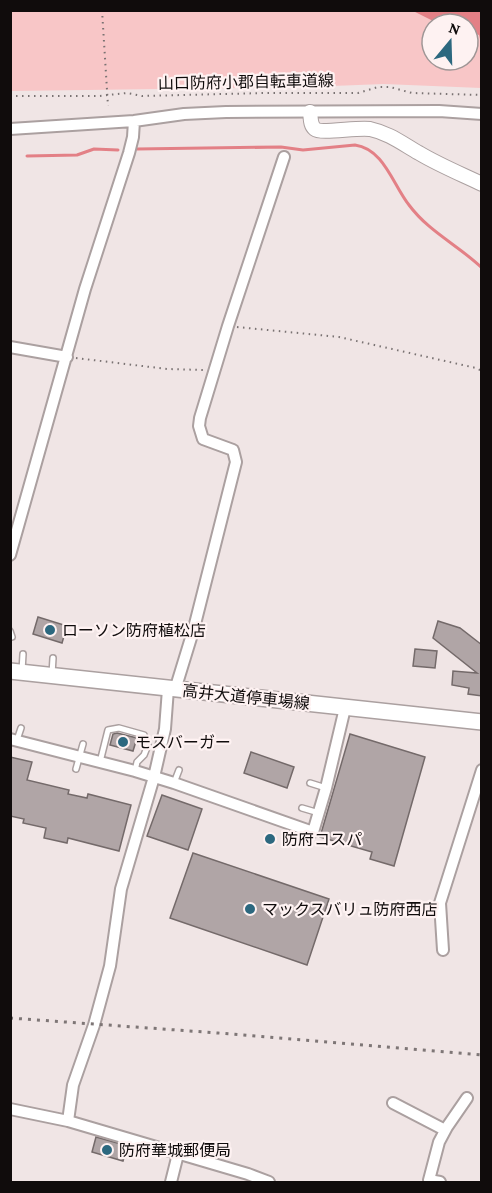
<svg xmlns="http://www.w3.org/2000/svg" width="492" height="1193" font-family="'Crimson Pro','Noto Sans JP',serif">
  <rect width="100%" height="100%" fill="#f0e5e5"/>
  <path fill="#f8c6c7" d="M 10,11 L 413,11 L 439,24 L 432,24 L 432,60 L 468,60 L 468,32 L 479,35 L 482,43 L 481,88 L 384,84 L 306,87 L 11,91 Z"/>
  <path fill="#e38086" d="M 413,11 L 481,11 L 481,43 L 479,35 L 468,32 L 468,24 L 439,24 Z"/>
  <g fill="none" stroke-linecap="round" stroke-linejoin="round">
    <path stroke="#e38086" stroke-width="3" d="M 137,149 L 281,147 L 303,150 L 355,145 C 384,149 393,185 409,205 C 429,232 458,245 482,268
      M 27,156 L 77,155 L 94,149 L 118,150"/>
  </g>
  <path fill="#b0a5a6" stroke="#746a6a" stroke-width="1.5" d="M 38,617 L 67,626 L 62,643 L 33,634 Z
    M 438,621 L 460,628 L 482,645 L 482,696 L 468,694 L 469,688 L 452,685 L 453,671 L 477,673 L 433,638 Z
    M 415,649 L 437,651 L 435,668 L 413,666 Z
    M 117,733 L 137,738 L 133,751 L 110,745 L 113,734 Z
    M 350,734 L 425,757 L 394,866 L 370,859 L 372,852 L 320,837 Z
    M 251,752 L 294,767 L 287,788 L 244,773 Z
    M 10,757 L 32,762 L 27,780 L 69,790 L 68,794 L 87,798 L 88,794 L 131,805 L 119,851 L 68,838 L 67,843 L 44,838 L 46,828 L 23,823 L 24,819 L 10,816 Z
    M 162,795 L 202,809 L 188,850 L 147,836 Z
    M 193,853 L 329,899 L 307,965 L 170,918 Z
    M 96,1137 L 128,1146 L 123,1161 L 92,1152 Z"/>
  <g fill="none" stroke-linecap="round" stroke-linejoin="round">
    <defs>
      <path id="service" d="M 10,631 L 12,637
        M 22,671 L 23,654
        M 52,674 L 53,658
        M 17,740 L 21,728
        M 100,762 L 108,730 L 119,728 L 144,735 L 148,745 L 144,755 L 137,762 L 135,771
        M 76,769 L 83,744
        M 174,783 L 179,770
        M 310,783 L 326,788
        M 302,808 L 319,813"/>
      <path id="minor" d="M 10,129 L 134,121 L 184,114 L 226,112 L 439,111 L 482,114
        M 10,347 L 67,357
        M 10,555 L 85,289 L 129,153 L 133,137 L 134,121
        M 175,690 L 194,628 L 236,462 L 233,450 L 203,439 L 199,426 L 200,418 L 228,326 L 284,157
        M 10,739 L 135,771 L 174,783 L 313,832 L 326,788 L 345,708
        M 443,950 L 440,903 L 482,770
        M 393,1103 L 445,1130
        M 10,1109 L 68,1121 L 248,1174 L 269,1182
        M 68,1121 L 73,1085 L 94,1025 L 110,966 L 121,889 L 154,777 L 165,729 L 168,689
        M 171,1182 L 178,1154
        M 440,1182 L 429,1180 L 439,1142 L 447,1127 L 467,1098"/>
      <path id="tertiary" d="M 310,112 C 311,118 310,125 315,129 C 321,134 357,127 370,129 C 389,133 403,144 419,153 C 439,165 461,174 482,184"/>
      <path id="secondary" d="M 10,671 L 482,722"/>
    </defs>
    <use href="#service" stroke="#aba0a0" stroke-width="8"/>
    <use href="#minor" stroke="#aba0a0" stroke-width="14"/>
    <use href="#tertiary" stroke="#aba0a0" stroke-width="16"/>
    <use href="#secondary" stroke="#aba0a0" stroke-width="18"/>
    <path stroke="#797272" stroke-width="2" stroke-dasharray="1.5 4.5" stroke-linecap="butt" d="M 10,96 L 99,96 L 127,93 L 142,96 L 265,93 L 358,93 L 378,87 L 390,87 L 412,93 L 482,95
      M 237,327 L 339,337 L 476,368 L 482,371
      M 76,358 L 167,369 L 205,370"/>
    <use href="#service" stroke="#fff" stroke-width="5"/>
    <use href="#minor" stroke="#fff" stroke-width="10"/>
    <use href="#tertiary" stroke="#fff" stroke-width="14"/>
    <use href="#secondary" stroke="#fff" stroke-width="15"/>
    <path stroke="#7e7676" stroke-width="3" stroke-dasharray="3 6" stroke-linecap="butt" d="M 10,1018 L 218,1033 L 482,1055"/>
    <path stroke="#797272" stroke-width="2" stroke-dasharray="1.5 4.5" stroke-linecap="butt" d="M 102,10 L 108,106"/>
  </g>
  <g fill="#2c687f" stroke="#fef2f2" stroke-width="2">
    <circle cx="50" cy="630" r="6"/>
    <circle cx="123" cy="742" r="6"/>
    <circle cx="270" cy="839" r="6"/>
    <circle cx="250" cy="909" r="6"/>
    <circle cx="107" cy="1150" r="6"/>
  </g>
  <g text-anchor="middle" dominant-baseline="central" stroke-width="4.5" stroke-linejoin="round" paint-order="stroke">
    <g font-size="16" fill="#100c0c" stroke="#fef2f2">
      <text transform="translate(246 82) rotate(-1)">山口防府小郡自転車道線</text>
      <text transform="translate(246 697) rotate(6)">高井大道停車場線</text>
    </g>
    <g font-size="16" fill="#100c0c" stroke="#fef2f2" text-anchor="start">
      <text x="62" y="630">ローソン防府植松店</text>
      <text x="135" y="742">モスバーガー</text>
      <text x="282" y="839">防府コスパ</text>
      <text x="262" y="909">マックスバリュ防府西店</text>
      <text x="119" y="1150">防府華城郵便局</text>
    </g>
  </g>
  <rect width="492" height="1193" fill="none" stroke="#100c0c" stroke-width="24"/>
  <g transform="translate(450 42) rotate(19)"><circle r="28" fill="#fef2f2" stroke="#9f9696" stroke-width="1.5"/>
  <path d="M0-4.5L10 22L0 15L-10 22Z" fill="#2c687f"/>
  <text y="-9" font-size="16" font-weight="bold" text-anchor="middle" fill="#100c0c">N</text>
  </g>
</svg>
